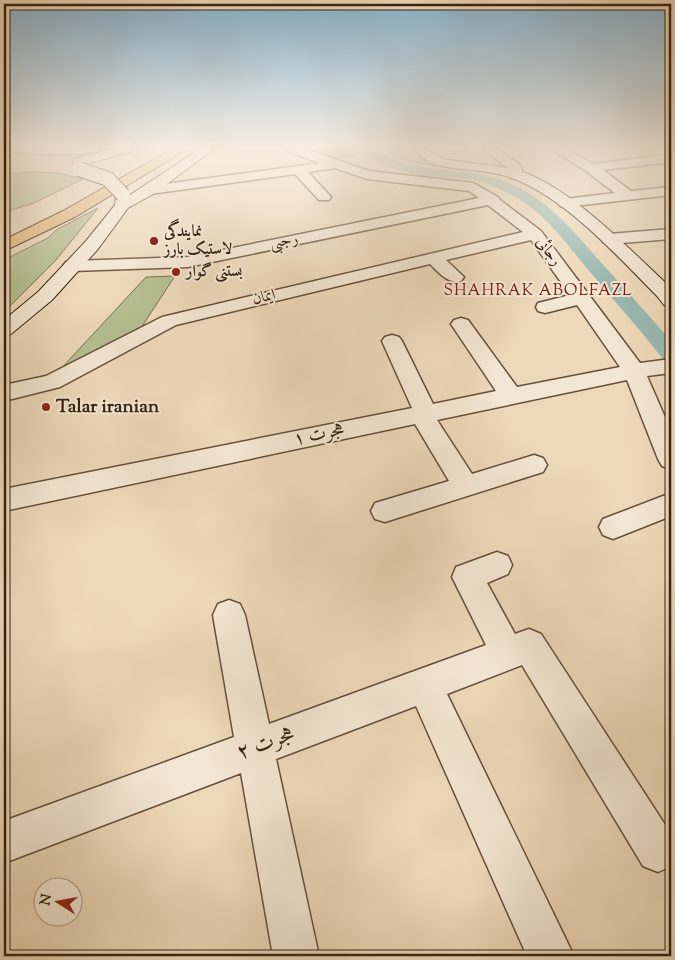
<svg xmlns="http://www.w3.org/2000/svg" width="675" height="960" font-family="'Sorts Mill Goudy',Amiri,serif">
  <rect width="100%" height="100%" fill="#edd8b9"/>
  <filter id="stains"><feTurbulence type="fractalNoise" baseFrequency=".004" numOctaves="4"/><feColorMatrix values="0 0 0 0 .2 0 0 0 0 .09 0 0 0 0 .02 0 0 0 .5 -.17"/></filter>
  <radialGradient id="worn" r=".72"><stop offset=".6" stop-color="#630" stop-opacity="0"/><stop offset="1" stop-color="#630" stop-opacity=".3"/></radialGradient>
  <path fill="#b5bf91" stroke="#767152" d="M 316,148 L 350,148 L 353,156 L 332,159 L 317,152 Z
    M 382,148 L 409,148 L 418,157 L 435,166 L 403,160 Z
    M 33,172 L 58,173 L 83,179 L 32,204 L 4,212 L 4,174 Z
    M 98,208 L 56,260 L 4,312 L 4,260 L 48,238 L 56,230 Z
    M 175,276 L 139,331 L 56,374 L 146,277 Z"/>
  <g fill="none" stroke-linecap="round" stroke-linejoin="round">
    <path fill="#99b9b1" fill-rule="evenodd" d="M 363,148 L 376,148 C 410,177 464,165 504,181 C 545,197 569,226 597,258 C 622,286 647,313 671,341 L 671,361 L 663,359 C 638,327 611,297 585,266 C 562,238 542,210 508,193 C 497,188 485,182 473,180 C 441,175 382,178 363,148 Z"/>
    <defs>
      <path id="street" d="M 285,148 L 302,148 L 369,171 L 473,183 L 498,197 L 500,200 L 541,231 L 640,363 L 671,359 L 671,373 L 647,376 L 671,431 L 671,469 L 662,466 L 658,459 L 627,380 L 437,420 L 472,474 L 534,455 L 543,458 L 547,465 L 543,472 L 385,522 L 375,519 L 371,511 L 375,503 L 449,481 L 415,424 L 4,511 L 4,489 L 412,408 L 382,341 L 385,337 L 392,335 L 399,337 L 402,341 L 433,404 L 496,391 L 451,324 L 454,320 L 461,318 L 468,320 L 517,387 L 620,367 L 577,305 L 545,313 L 538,311 L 536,307 L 538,303 L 570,295 L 531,240 L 446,260 L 464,277 L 461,281 C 448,284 439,273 430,264 L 176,325 L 60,387 L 4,401 L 4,385 L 46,376 L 162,317 L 523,232 L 488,205 L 188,267 L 72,271 L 66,270 L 63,266 L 66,262 L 72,261 L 188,257 L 479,198 L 469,191 L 367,179 L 335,168 L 308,172 L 331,197 L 329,200 L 319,200 L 295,174 L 150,194 L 143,190 L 150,186 L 320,163 L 287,151 Z
        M 482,148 L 496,148 L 520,165 L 523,175 L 521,178 L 511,178 L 509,169 Z
        M 550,148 L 565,148 L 593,164 L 671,154 L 671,162 L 603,170 L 631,191 L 671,187 L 671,195 L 565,207 L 560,206 L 558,203 L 560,200 L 565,199 L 615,193 L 586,171 Z
        M 671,229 L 671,239 L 609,244 L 603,242 L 601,239 L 603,236 L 609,234 Z
        M 671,493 L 671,516 L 613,539 L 603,535 L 599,527 L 603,519 Z
        M 497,552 L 508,556 L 512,565 L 508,574 L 487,583 L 515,634 L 529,629 L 541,634 L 671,834 L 671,866 L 658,872 L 643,866 L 522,665 L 447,694 L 574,956 L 527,956 L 416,706 L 276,759 L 319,956 L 273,956 L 241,773 L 4,863 L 4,821 L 234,737 L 213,615 L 218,604 L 229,600 L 240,604 L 245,615 L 269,724 L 486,645 L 452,577 L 456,567 Z"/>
      <path id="secondary" d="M 6,148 L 102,148 C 93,159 28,153 12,152 Z
        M 114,148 L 134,148 L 133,151 L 79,166 L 72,162 L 74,159 Z
        M 201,148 L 215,148 L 155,193 L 128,208 L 98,249 L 52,300 L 11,334 L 4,336 L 4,320 L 38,292 L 86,241 L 115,205 L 116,195 L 118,192 L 128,192 L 130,195 Z
        M 414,148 C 433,148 429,153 444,159 C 469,164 495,164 520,171 C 573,189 630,250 671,288 L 671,307 L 664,305 L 657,296 C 616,255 567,199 512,178 C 488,169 461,171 436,165 L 428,162 Z"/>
      <path id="highway" d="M 174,148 L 189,148 L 75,217 L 4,251 L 4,240 L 63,211 Z"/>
    </defs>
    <use href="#street" stroke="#64503c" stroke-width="3"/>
    <use href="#secondary" stroke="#372313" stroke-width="2"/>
    <use href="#highway" stroke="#372313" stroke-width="2"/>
    <use href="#street" fill="#f3e6d2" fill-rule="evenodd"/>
    <use href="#secondary" fill="#f3e6d2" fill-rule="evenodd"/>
    <use href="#highway" fill="#e6bc7c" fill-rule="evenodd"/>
    <defs>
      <path id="secondary-bridge" d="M 79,169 L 108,179 L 123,195"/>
    </defs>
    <use href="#secondary-bridge" stroke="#372313" stroke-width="16" stroke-linecap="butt"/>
    <use href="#secondary-bridge" stroke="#f3e6d2" stroke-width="14"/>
  </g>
  <linearGradient id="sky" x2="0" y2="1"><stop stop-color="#88b6d2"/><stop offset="0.52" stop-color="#f7ede0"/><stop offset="1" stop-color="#f7ede0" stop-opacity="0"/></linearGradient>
  <rect width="675" height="282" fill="url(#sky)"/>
  <g fill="#8f2418" stroke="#f3e6d2" stroke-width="2">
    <circle cx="154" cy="241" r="5"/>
    <circle cx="176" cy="272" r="5"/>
    <circle cx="46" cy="407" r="5"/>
  </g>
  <g text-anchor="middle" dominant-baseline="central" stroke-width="4" stroke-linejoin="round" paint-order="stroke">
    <g font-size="16" font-weight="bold" fill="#372313" stroke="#f3e6d2" text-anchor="start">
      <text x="164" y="232">نمایندگی<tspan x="164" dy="18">لاستیک بارز</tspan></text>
      <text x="186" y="272">بستنی گوار</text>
    </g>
    <g font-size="16" fill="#372313" stroke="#f3e6d2">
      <text transform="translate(284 242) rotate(-11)">رجبی</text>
      <text transform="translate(548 252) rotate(53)">رجائی</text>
      <text transform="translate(264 298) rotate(-13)">ایمان</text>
    </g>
    <g font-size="16" letter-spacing="1" fill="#7a1f14" stroke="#f3e6d2">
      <text x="538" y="291">SHAHRAK ABOLFAZL</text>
    </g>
    <g font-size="19" font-weight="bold" fill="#372313" stroke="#f3e6d2" text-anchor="start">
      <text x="56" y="407">Talar iranian</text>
    </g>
    <g font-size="19" fill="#372313" stroke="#f3e6d2">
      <text transform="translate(319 435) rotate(-12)">هجرت ۱</text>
    </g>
    <g font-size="22" fill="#372313" stroke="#f3e6d2">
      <text transform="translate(266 744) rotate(-20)">هجرت ۲</text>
    </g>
  </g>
  <rect width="675" height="960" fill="none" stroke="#edd8b9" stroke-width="20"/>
  <rect x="5" y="5" width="665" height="950" fill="none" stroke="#372313" stroke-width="2.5"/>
  <rect x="10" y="10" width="655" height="940" fill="none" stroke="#372313"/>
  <g transform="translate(58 902) rotate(281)"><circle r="24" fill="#f3e6d2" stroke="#a89886"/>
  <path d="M0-4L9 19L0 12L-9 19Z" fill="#8f2418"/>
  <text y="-8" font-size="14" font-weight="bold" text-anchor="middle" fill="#372313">N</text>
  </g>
  <rect width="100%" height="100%" filter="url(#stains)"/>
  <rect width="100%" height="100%" fill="url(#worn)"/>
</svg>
